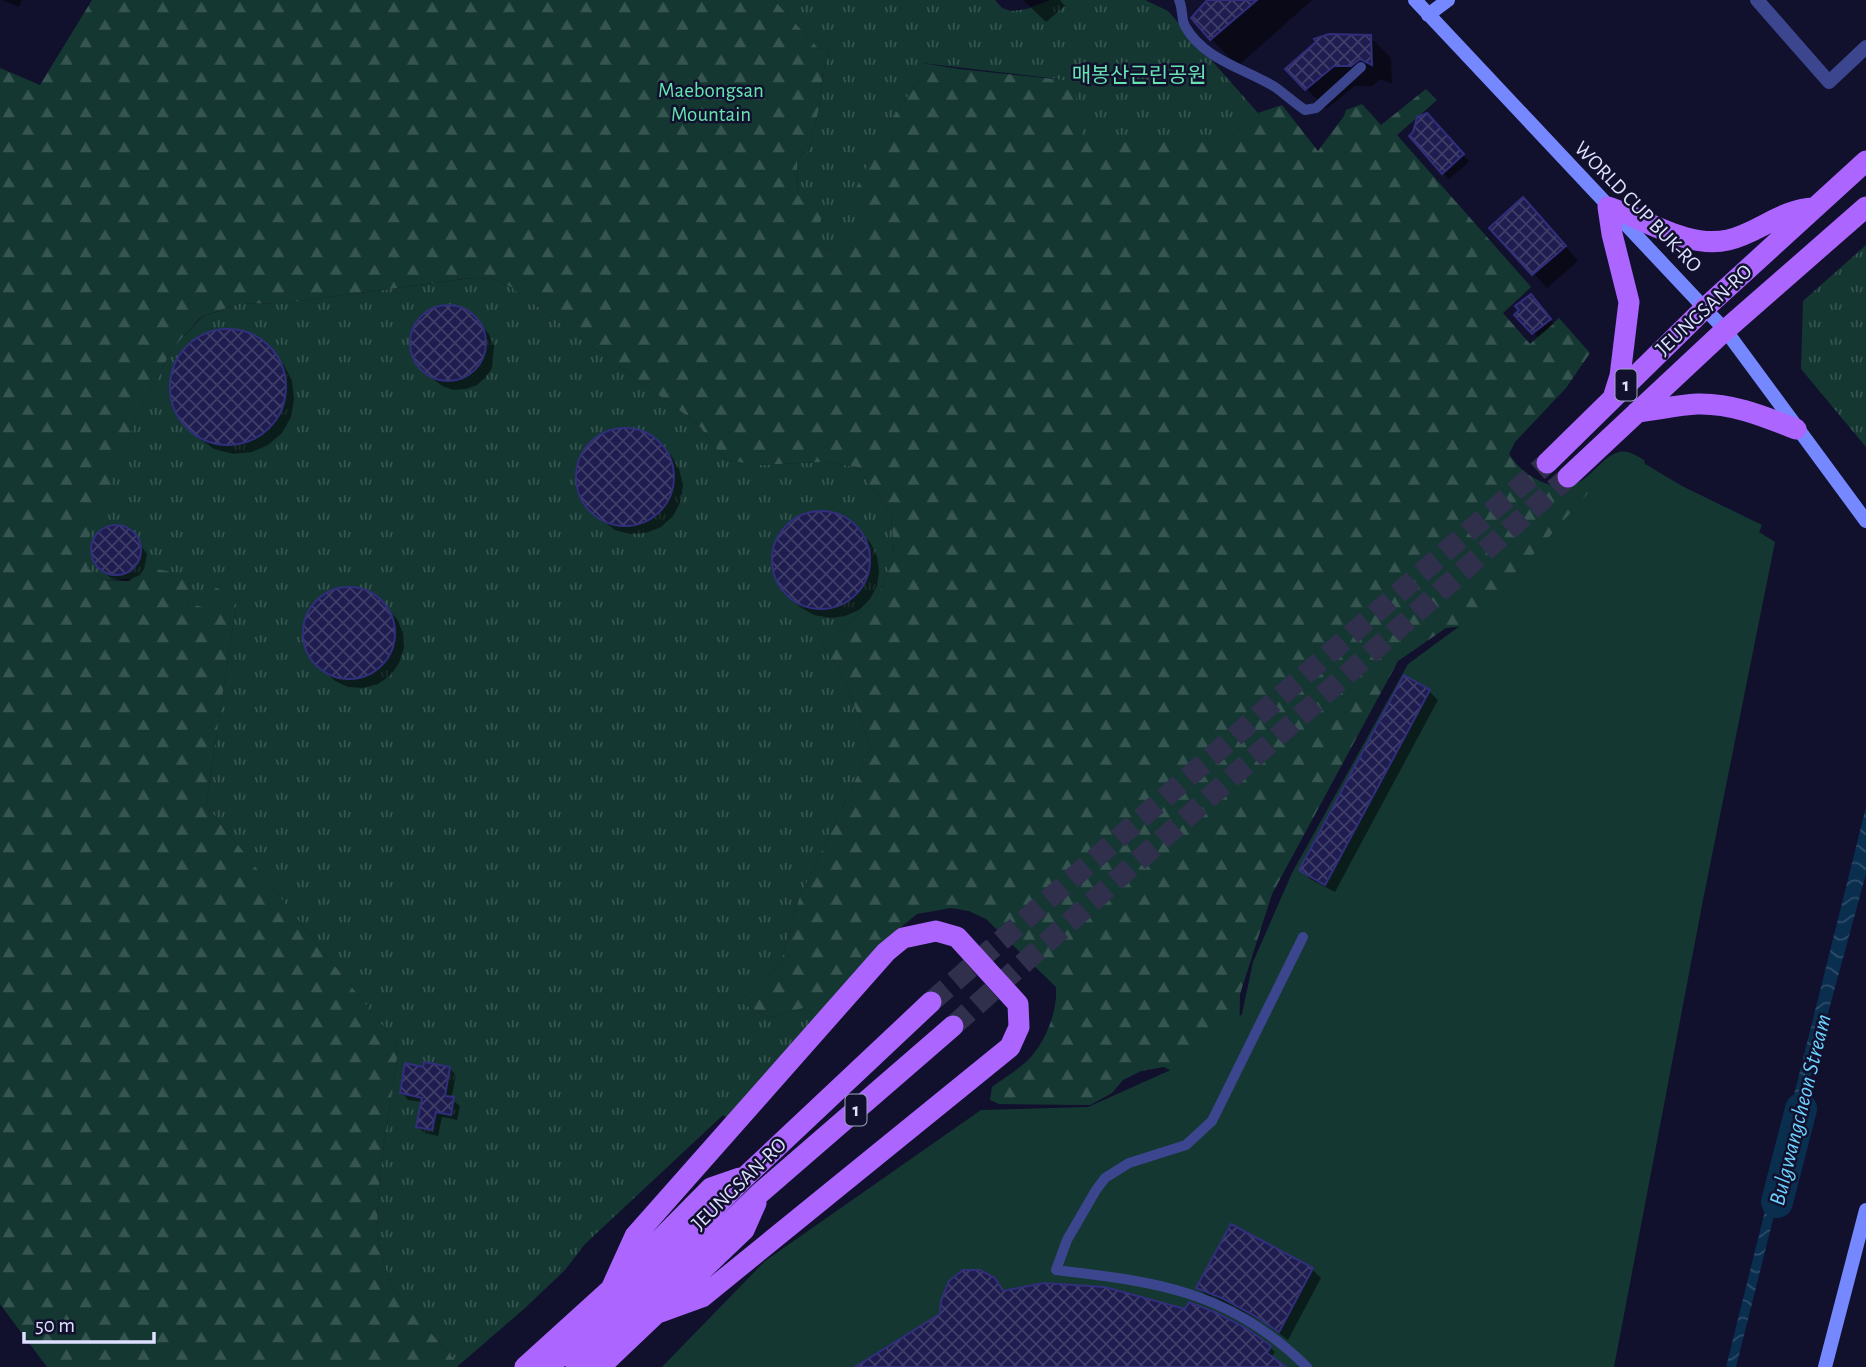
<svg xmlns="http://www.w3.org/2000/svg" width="1866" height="1367" font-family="'Alegreya Sans','Noto Sans KR',sans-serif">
  <defs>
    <pattern id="grass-tufts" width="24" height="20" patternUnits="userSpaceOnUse" patternTransform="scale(1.75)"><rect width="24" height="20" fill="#143831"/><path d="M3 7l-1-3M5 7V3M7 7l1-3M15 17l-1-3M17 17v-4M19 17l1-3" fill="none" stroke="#365450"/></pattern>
    <pattern id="forest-firs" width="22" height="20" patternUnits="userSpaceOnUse" patternTransform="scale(1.75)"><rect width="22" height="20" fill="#143831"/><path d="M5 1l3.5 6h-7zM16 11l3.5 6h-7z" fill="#365450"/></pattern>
    <pattern id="water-waves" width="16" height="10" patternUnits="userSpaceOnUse" patternTransform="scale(1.75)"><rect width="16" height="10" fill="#0a2e4e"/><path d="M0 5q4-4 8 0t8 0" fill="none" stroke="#2d4c69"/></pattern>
    <pattern id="building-cross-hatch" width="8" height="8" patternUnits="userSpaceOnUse" patternTransform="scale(1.75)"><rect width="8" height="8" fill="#1f1d4f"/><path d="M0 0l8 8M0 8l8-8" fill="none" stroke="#3f3e69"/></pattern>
  </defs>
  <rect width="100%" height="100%" fill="#11112e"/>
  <path fill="url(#grass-tufts)" d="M 774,0 L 995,0 L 1002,8 L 1011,11 L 1027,9 L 1050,0 L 1145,0 L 1168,11 L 1258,113 L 1259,117 L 1221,142 L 1084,142 L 1058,79 L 922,63 L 922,77 L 889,122 L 873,223 L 827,250 L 815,242 L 821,207 L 814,203 L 815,196 L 798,196 L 797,158 L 809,150 L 819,108 L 823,71 L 831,50 L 818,48 Z
    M 1866,245 L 1866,447 L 1801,369 L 1803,301 Z
    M 472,278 L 492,279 L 511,287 L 698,424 L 724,459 L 754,465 L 825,462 L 857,467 L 891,514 L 894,556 L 876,599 L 822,646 L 839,668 L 871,747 L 799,899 L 781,962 L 740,1002 L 770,1018 L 803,1008 L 822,1019 L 731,1122 L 723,1115 L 585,1244 L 565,1270 L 525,1308 L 459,1365 L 390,1286 C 387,1269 379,1251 378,1234 C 375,1180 390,1113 397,1058 L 395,1041 L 206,805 L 237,599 L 207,608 L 187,603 L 191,576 L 103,580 L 88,568 L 85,560 L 88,540 L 97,516 L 139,411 L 173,348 L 202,317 L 241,303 L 278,304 Z"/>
  <path fill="url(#forest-firs)" d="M 92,0 L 774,0 L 818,48 L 831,50 L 823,71 L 819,108 L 809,150 L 797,158 L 798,196 L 816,196 L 814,203 L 821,206 L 825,205 L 815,241 L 827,250 L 872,223 L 851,198 L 889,122 L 922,77 L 922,63 L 959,69 L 1073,81 L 1084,142 L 1221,142 L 1259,117 L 1258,113 L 1282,105 L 1318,151 L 1344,116 L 1346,110 L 1362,104 L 1381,125 L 1426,89 L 1437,100 L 1397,135 L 1531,287 L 1503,313 L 1530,344 L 1559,318 L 1590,353 L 1566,388 L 1515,442 L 1509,454 C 1523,477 1559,498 1584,479 C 1595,471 1606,455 1619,452 C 1629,450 1636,456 1644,460 L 1647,472 L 1480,624 L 1446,628 L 1398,661 L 1272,894 L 1240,994 L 1239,1044 L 1179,1075 L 1164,1067 L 1141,1071 L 1123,1080 L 1112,1093 L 1090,1105 L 999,1104 L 990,1100 L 992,1087 C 1003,1079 1016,1071 1027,1061 C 1045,1044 1058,1011 1056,987 L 986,919 L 969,911 L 951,908 L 917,914 L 900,928 L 822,1019 L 803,1008 L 770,1018 L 740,1002 L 781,962 L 799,899 L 871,747 L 839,668 L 822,646 L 876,599 L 894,556 L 891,514 L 857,467 L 825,462 L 754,465 L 724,459 L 698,424 L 511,287 L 492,279 L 471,278 L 278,304 L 241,303 L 201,317 L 173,348 L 139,411 L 88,540 L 86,560 L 88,568 L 103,580 L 129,581 L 146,567 L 192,576 L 187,603 L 207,608 L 215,587 L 237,599 L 206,805 L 395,1041 L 397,1058 C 390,1113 375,1180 378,1234 C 379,1251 387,1269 390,1286 L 459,1365 L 457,1367 L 47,1367 L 0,1304 L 0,68 L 40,85 Z"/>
  <path fill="#143831" d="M 1625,452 L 1682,486 L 1762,525 L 1759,532 L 1775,542 L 1703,900 L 1614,1367 L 662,1367 L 765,1261 L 981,1110 L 1088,1107 L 1193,1060 L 1242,1014 L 1253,962 L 1292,873 L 1408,664 L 1487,606 Z"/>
  <path fill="url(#water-waves)" d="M 1866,807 L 1866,874 L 1790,1152 L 1736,1367 L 1726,1367 Z"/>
  <path fill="#0007" d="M 2,0 L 22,0 L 19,7 Z
    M 1023,0 L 1060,0 L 1065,6 L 1046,22 Z
    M 1209,0 L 1312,0 L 1238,66 L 1211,39 Z
    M 1370,37 L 1391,58 L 1392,84 L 1381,79 L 1372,86 L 1355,86 L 1326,109 L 1288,69 Z
    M 1434,122 L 1469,162 L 1449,179 L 1443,173 Z
    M 1537,213 L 1578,261 L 1547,288 L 1492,228 Z
    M 1534,300 L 1554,324 L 1538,337 L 1516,315 Z
    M 450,307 L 461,310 L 471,315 L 489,334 L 494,345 L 492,368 L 486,377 L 477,385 L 466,389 L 453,390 L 442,386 L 432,378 L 415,358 L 412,346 L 413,334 L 418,323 L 427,314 L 438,309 Z
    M 226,331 L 244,333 L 261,342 L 284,365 L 292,381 L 294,399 L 291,417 L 282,433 L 268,445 L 252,452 L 233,454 L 214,449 L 199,438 L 177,412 L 172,394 L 172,376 L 179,358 L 192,344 L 208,334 Z
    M 632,429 L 648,435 L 671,455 L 679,469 L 683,485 L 681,501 L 673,516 L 661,527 L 646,533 L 630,534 L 615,530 L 592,512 L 583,500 L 578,486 L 577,470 L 581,456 L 590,443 L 602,434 L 617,430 Z
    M 820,513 L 835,515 L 848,521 L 870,542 L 877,556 L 879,571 L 877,586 L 870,599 L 859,610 L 845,616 L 830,618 L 814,615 L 800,607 L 779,584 L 773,569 L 773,552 L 779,537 L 789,524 L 804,516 Z
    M 117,527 L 132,533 L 147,554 L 144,569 L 140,575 L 126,581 L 111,578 L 105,573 L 97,565 L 92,551 L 97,536 L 102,531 Z
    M 349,587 L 364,590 L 377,598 L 397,619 L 403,633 L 404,648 L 399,663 L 391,675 L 378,684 L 363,688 L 348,687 L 335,681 L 324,671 L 314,661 L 306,649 L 303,634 L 305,620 L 311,607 L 322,596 L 335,590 Z
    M 1429,691 L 1438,700 L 1335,892 L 1310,879 L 1301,870 Z
    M 449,1068 L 456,1075 L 451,1099 L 460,1106 L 457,1120 L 442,1117 L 438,1136 L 425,1133 L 418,1127 L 422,1102 L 408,1100 L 402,1093 L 425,1069 Z
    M 1312,1269 L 1321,1278 L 1288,1340 L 1265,1323 L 1235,1308 L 1208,1297 L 1198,1288 Z
    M 994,1280 L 1004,1293 L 1270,1347 L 1275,1352 L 1271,1358 L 1283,1367 L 861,1367 Z"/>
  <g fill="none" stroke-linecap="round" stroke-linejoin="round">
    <path stroke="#0a2e4e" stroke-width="32" d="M 1777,1202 L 1801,1109"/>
  </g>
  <path fill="url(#building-cross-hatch)" stroke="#312e7c" stroke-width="2" d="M 1207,0 L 1257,0 L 1210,40 L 1191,18 Z
    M 1329,34 L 1371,35 L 1372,65 L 1360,59 L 1351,66 L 1334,66 L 1305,90 L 1285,69 L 1316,42 L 1314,39 Z
    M 1427,113 L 1464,154 L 1442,174 L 1409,136 L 1413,132 L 1417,117 Z
    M 1523,197 L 1566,246 L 1532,275 L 1489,228 Z
    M 1531,294 L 1551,319 L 1532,334 L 1514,315 L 1519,310 L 1515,306 Z
    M410 343a38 38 0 1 1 76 0a38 38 0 1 1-76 0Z
    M170 387a58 58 0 1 1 116 0a58 58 0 1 1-116 0Z
    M576 477a49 49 0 1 1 98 0a49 49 0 1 1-98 0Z
    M772 560a49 49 0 1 1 98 0a49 49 0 1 1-98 0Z
    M91 550a25 25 0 1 1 50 0a25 25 0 1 1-50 0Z
    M303 633a46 46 0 1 1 92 0a46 46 0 1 1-92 0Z
    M 1404,675 L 1430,690 L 1325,885 L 1299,870 Z
    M 424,1062 L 450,1067 L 445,1096 L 454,1097 L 451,1115 L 436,1112 L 432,1130 L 416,1127 L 422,1098 L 400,1093 L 405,1063 L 423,1067 Z
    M 1231,1224 L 1313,1268 L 1279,1332 L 1253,1315 L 1224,1299 L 1196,1288 Z
    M 963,1270 L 980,1270 L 995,1278 L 1003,1291 L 1043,1283 L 1105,1287 L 1185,1309 L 1189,1302 L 1217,1313 L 1246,1328 L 1271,1346 L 1267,1353 L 1286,1367 L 855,1367 L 940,1314 L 941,1301 L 949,1281 Z"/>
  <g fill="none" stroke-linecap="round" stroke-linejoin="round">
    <path stroke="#30304d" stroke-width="21" stroke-dasharray="21 10" stroke-linecap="butt" d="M 931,1002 L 1547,463
      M 953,1026 L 1568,477"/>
    <path stroke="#3b468e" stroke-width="10" d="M 1179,0 C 1183,8 1181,19 1185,26 C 1204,60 1244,68 1275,87 C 1285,94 1294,103 1305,110 L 1316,108 L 1361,67
      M 1303,937 L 1212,1121 L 1186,1145 L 1129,1163 L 1105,1178 L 1096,1190 L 1067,1240 L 1056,1270 C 1158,1282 1230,1291 1307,1367"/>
    <path stroke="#3b468e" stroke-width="14" d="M 1757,0 L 1829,82 L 1866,47"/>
    <path stroke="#7588ff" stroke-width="14" d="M 1415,0 L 1726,331 L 1866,521
      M 1428,15 L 1448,0
      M 1825,1367 L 1866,1210"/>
    <path stroke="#ac65ff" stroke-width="21" d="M 1614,395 L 1620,376 L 1629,302 L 1612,234 L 1608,207 C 1646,219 1687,249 1728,240 C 1759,233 1781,209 1814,208
      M 1637,412 C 1657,410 1677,405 1697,404 C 1732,403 1763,416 1796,429
      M 1547,463 L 1705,308 L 1866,161
      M 1568,477 L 1722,333 L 1866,207
      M 611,1289 L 635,1236 L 886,952 L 903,938 L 936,931 L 957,937 L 1018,1004 L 1019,1027 L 1010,1047 L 702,1297 L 658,1313
      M 525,1367 L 611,1289 L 711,1188 L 740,1178
      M 548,1367 L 623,1300 L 745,1177 L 931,1002
      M 576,1367 L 638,1311 L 759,1194 L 953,1026
      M 600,1367 L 744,1230 L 756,1203"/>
  </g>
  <g text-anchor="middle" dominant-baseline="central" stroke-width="5" stroke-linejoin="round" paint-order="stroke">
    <g fill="#11112e" stroke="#a0a2c0" stroke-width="2">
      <rect x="1615.5" y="369.5" width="21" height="31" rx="5"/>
      <rect x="845.5" y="1094.5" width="21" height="31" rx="5"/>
    </g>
    <g font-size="19" font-weight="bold" fill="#dee0ff">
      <text x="1626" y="385">1</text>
      <text x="856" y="1110">1</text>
    </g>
    <g font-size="21" fill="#65e4af" stroke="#11112e">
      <text x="1139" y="75">매봉산근린공원</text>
      <text x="711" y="90">Maebongsan<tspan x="711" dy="24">Mountain</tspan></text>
    </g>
    <g font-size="21" fill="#dee0ff" stroke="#11112e">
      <text transform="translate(1638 207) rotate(46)">WORLD CUP BUK-RO</text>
      <text transform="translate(1704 310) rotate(-43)">JEUNGSAN-RO</text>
      <text transform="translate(739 1184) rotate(-44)">JEUNGSAN-RO</text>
    </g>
    <g font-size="23" font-style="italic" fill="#6cd3ff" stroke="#11112e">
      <text transform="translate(1801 1110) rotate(-76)">Bulgwangcheon Stream</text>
    </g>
  </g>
  <path d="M24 1332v10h130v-10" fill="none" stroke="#dee0ff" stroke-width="3.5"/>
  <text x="35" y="1332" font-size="21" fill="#dee0ff" stroke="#11112e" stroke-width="5" paint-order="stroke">50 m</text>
</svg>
